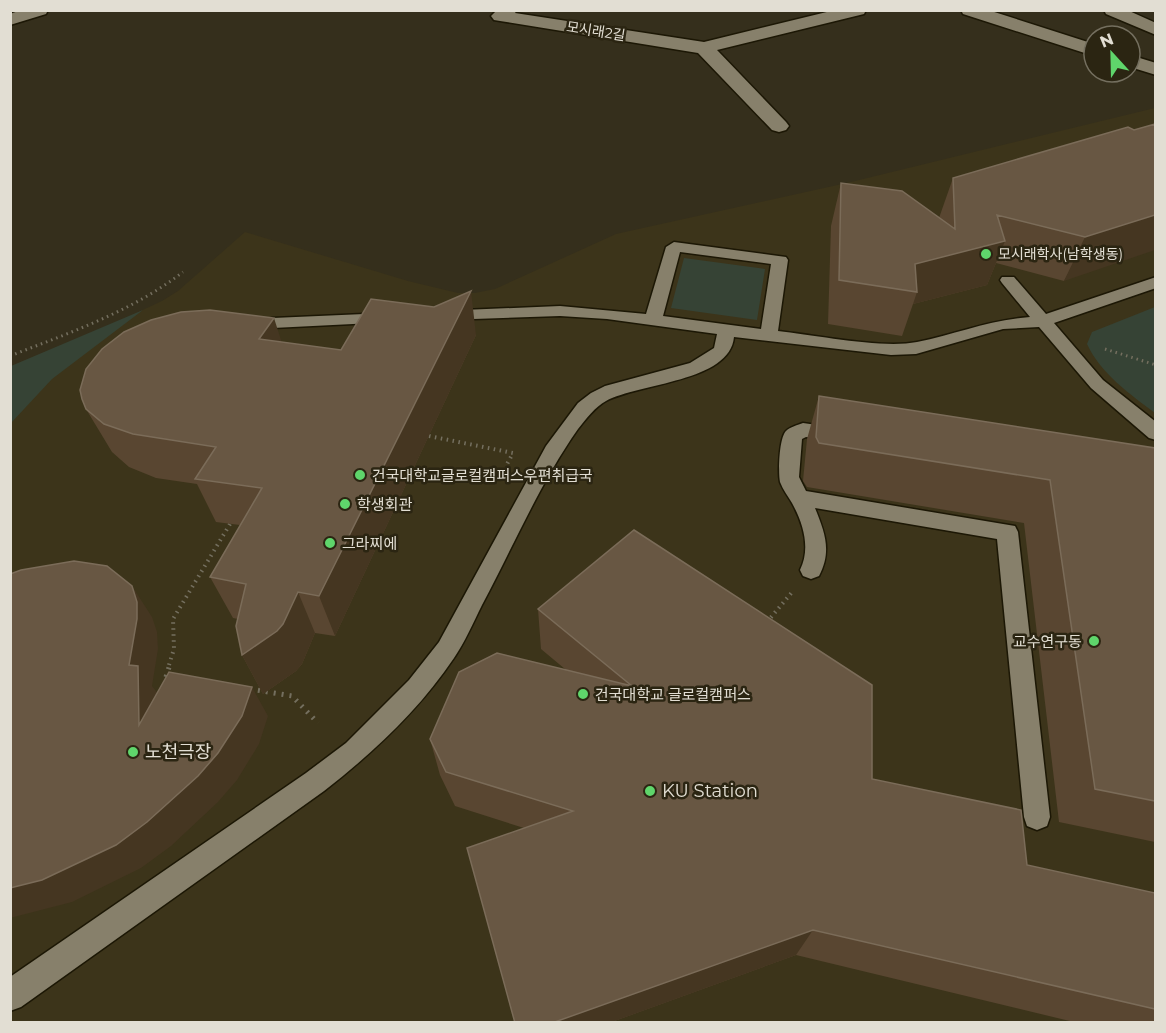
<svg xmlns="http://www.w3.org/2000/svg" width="1166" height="1033" font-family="Montserrat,'Noto Sans KR',sans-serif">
  <rect width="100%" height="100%" fill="#352f1c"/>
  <path fill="#3c341a" d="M 1155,108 L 1155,1022 L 11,1022 L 11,366 L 117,322 L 162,301 L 178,291 L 245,232 L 408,281 L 458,293 L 475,293 L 495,289 L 616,234 L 851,182 Z"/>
  <path fill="#364335" d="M 684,258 L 765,269 L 757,320 L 671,308 Z
    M 1155,307 L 1155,413 C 1131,395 1100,373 1087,344 L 1092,332 Z
    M 143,310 L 52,379 L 11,423 L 11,366 Z"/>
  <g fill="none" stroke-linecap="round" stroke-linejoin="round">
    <defs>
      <path id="lane" d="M 674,242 L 786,257 L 788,260 L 778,331 C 816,335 882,349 917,342 C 956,334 989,320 1030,317 L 1002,283 L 1000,280 L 1002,277 L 1014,277 L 1046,314 L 1156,277 L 1156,288 L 1054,323 L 1103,380 L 1156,422 L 1156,440 L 1149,438 L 1091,388 L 1039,327 L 1003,329 L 916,354 L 891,355 L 734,337 C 730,382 639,383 606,401 C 595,407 586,419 578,429 C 540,483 513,547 482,605 C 473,623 465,642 454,658 C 419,710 374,752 324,791 L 21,1007 L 10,1011 L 10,977 L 306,773 L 346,743 L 409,680 L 439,642 L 546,446 L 578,403 L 591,393 L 605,386 L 690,363 L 714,348 L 717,334 L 607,319 L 560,316 L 445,320 L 439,319 L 436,315 L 439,311 L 560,306 L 646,314 L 666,247 ZM 680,252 L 771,264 L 761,329 L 663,316 Z
        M 387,313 L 393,314 L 396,318 L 393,322 L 273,328 L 267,327 L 264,323 L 267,319 L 273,318 Z
        M 803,423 L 845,429 L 848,434 L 845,439 L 838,441 L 806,437 L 802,439 L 799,477 L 806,491 L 1015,526 L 1018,532 L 1050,817 L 1047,826 L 1037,830 L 1027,826 L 1024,817 L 997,539 L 815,508 C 825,533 832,551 819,576 L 811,579 L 803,576 L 800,570 C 811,548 803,523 792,503 C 788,496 783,490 780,482 C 778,473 779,438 786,431 C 790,427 798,425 803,423 Z"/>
      <path id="street" d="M 21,10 L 48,10 L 46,14 L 10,25 L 10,14 Z
        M 497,10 L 517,10 L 515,13 L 704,42 L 835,10 L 866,10 L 864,14 L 717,50 L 786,122 L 789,126 L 786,130 L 779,132 L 772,130 L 698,53 L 500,21 L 494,20 L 491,16 Z
        M 961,10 L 988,10 L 1094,44 L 1094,56 L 963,14 Z
        M 1104,10 L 1127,10 L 1156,23 L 1156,35 L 1106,14 Z
        M 1130,55 L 1156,63 L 1156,75 L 1130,67 Z"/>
    </defs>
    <use href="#lane" stroke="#1c1705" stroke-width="3"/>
    <use href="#street" stroke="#1c1705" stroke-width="3"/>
    <path stroke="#746f5f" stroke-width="3" stroke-dasharray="1.5 4" stroke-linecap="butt" d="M 1105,349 L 1156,365
      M 10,356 C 71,332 131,312 183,272"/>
    <path stroke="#746f5f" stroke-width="4" stroke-dasharray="1.5 4.5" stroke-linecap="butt" d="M 429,436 L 513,453 L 506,466
      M 767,622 L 793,591
      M 169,665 L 174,649 L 173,619 L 230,524"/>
    <path stroke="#746f5f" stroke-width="5" stroke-dasharray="2 6" stroke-linecap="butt" d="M 166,677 L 170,664
      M 250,689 L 292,696 L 318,723"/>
    <use href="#lane" fill="#87806b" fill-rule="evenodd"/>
    <use href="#street" fill="#87806b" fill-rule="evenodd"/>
  </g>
  <path fill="#594631" d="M 1155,124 L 1064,281 L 996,263 L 987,285 L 913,304 L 902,336 L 828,324 L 831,226 L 841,183 L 939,218 L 953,178 Z
    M 476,335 L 335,636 L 315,633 L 302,664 L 296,671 L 263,694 L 242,655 L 238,619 L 233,618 L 210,577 L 240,525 L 216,522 L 197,484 L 156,478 L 129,467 L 112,452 L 86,409 L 282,342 L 341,350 Z
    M 819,396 L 1155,448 L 1155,842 L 1059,822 L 1024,523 L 807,487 L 803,481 L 807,439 Z
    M 538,609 L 872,779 L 1027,865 L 1155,893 L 1155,1023 L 1078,1023 L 796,955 L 609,1023 L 515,1023 L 524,828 L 455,806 L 440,775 L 430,739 L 565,669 L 541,649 Z"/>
  <path fill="#453621" d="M 1155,215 L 1155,250 L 1064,281 L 1085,237 Z
    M 1005,241 L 987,285 L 913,304 L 917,292 L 915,264 Z
    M 471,291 L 476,335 L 335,636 L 319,596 Z
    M 274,318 L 288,362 L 259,339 Z
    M 132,586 L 152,617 L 157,632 L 158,649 L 152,686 L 159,695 L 139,725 L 129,665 Z
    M 298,592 L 315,633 L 302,664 L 296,671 L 263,694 L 242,655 Z
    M 252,687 L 268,716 L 259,744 L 237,780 L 218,802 L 171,846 L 141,868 L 72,902 L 10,918 L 10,888 Z
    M 813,930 L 796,955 L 609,1023 L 552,1023 Z"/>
  <path fill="#685743" stroke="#7b6c59" stroke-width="1.5" d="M 1155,124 L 1155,215 L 1085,237 L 997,215 L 1005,241 L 915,264 L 917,292 L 839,280 L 841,183 L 902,191 L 955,229 L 953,178 L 1128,127 L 1134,130 Z
    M 471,291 L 319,596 L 298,592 L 283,624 L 277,631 L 242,655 L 236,626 L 246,584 L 210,577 L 262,488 L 195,479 L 216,447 L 133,434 L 104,424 L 86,409 L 82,399 L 80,390 L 86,369 L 102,349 L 124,332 L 151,320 L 181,312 L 210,310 L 274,318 L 259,339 L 341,350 L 371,299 L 434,307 Z
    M 819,396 L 1155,448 L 1155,801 L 1095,789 L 1050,480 L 819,443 L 816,437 Z
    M 634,530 L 872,685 L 872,779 L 1021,810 L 1027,865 L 1155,893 L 1155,1009 L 813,930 L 552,1023 L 515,1023 L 467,848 L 573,811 L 446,772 L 430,739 L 459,672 L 497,653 L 632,686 L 538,609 Z
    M 74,561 L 107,566 L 132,586 L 137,602 L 137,619 L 129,665 L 138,666 L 139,725 L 169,672 L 252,687 L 242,716 L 218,753 L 198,776 L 147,822 L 116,845 L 42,880 L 10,888 L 10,574 L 21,570 Z"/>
  <g fill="#5fd56b" stroke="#2b2512" stroke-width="2">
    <circle cx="986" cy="254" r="6"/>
    <circle cx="360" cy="475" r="6"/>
    <circle cx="345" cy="504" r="6"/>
    <circle cx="330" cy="543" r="6"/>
    <circle cx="1094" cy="641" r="6"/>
    <circle cx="583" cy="694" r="6"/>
    <circle cx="133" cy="752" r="6"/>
    <circle cx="650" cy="791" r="6"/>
  </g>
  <g text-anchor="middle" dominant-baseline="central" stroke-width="5" stroke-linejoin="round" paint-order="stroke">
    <g font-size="14" fill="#e2ded3" stroke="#2b2512">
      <text transform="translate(596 31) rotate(9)">모시래2길</text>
    </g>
    <g font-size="14" fill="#e2ded3" stroke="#2b2512" text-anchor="start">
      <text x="998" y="254">모시래학사(남학생동)</text>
    </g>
    <g font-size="15" fill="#e2ded3" stroke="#2b2512" text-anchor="start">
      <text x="372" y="475">건국대학교글로컬캠퍼스우편취급국</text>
      <text x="357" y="504">학생회관</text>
      <text x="342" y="543">그라찌에</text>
      <text x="1082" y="641" text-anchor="end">교수연구동</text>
      <text x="595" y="694">건국대학교 글로컬캠퍼스</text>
    </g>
    <g font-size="18" fill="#e2ded3" stroke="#2b2512" text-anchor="start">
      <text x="145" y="752">노천극장</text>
      <text x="662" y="791">KU Station</text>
    </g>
  </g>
  <rect width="1166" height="1033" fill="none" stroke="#e2ded3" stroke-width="24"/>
  <g transform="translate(1112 54) rotate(338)"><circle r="28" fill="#2b2512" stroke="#746f5f" stroke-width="1.5"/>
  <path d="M0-4.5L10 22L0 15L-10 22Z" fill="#5fd56b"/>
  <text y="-9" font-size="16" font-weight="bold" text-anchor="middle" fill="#e2ded3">N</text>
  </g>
</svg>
